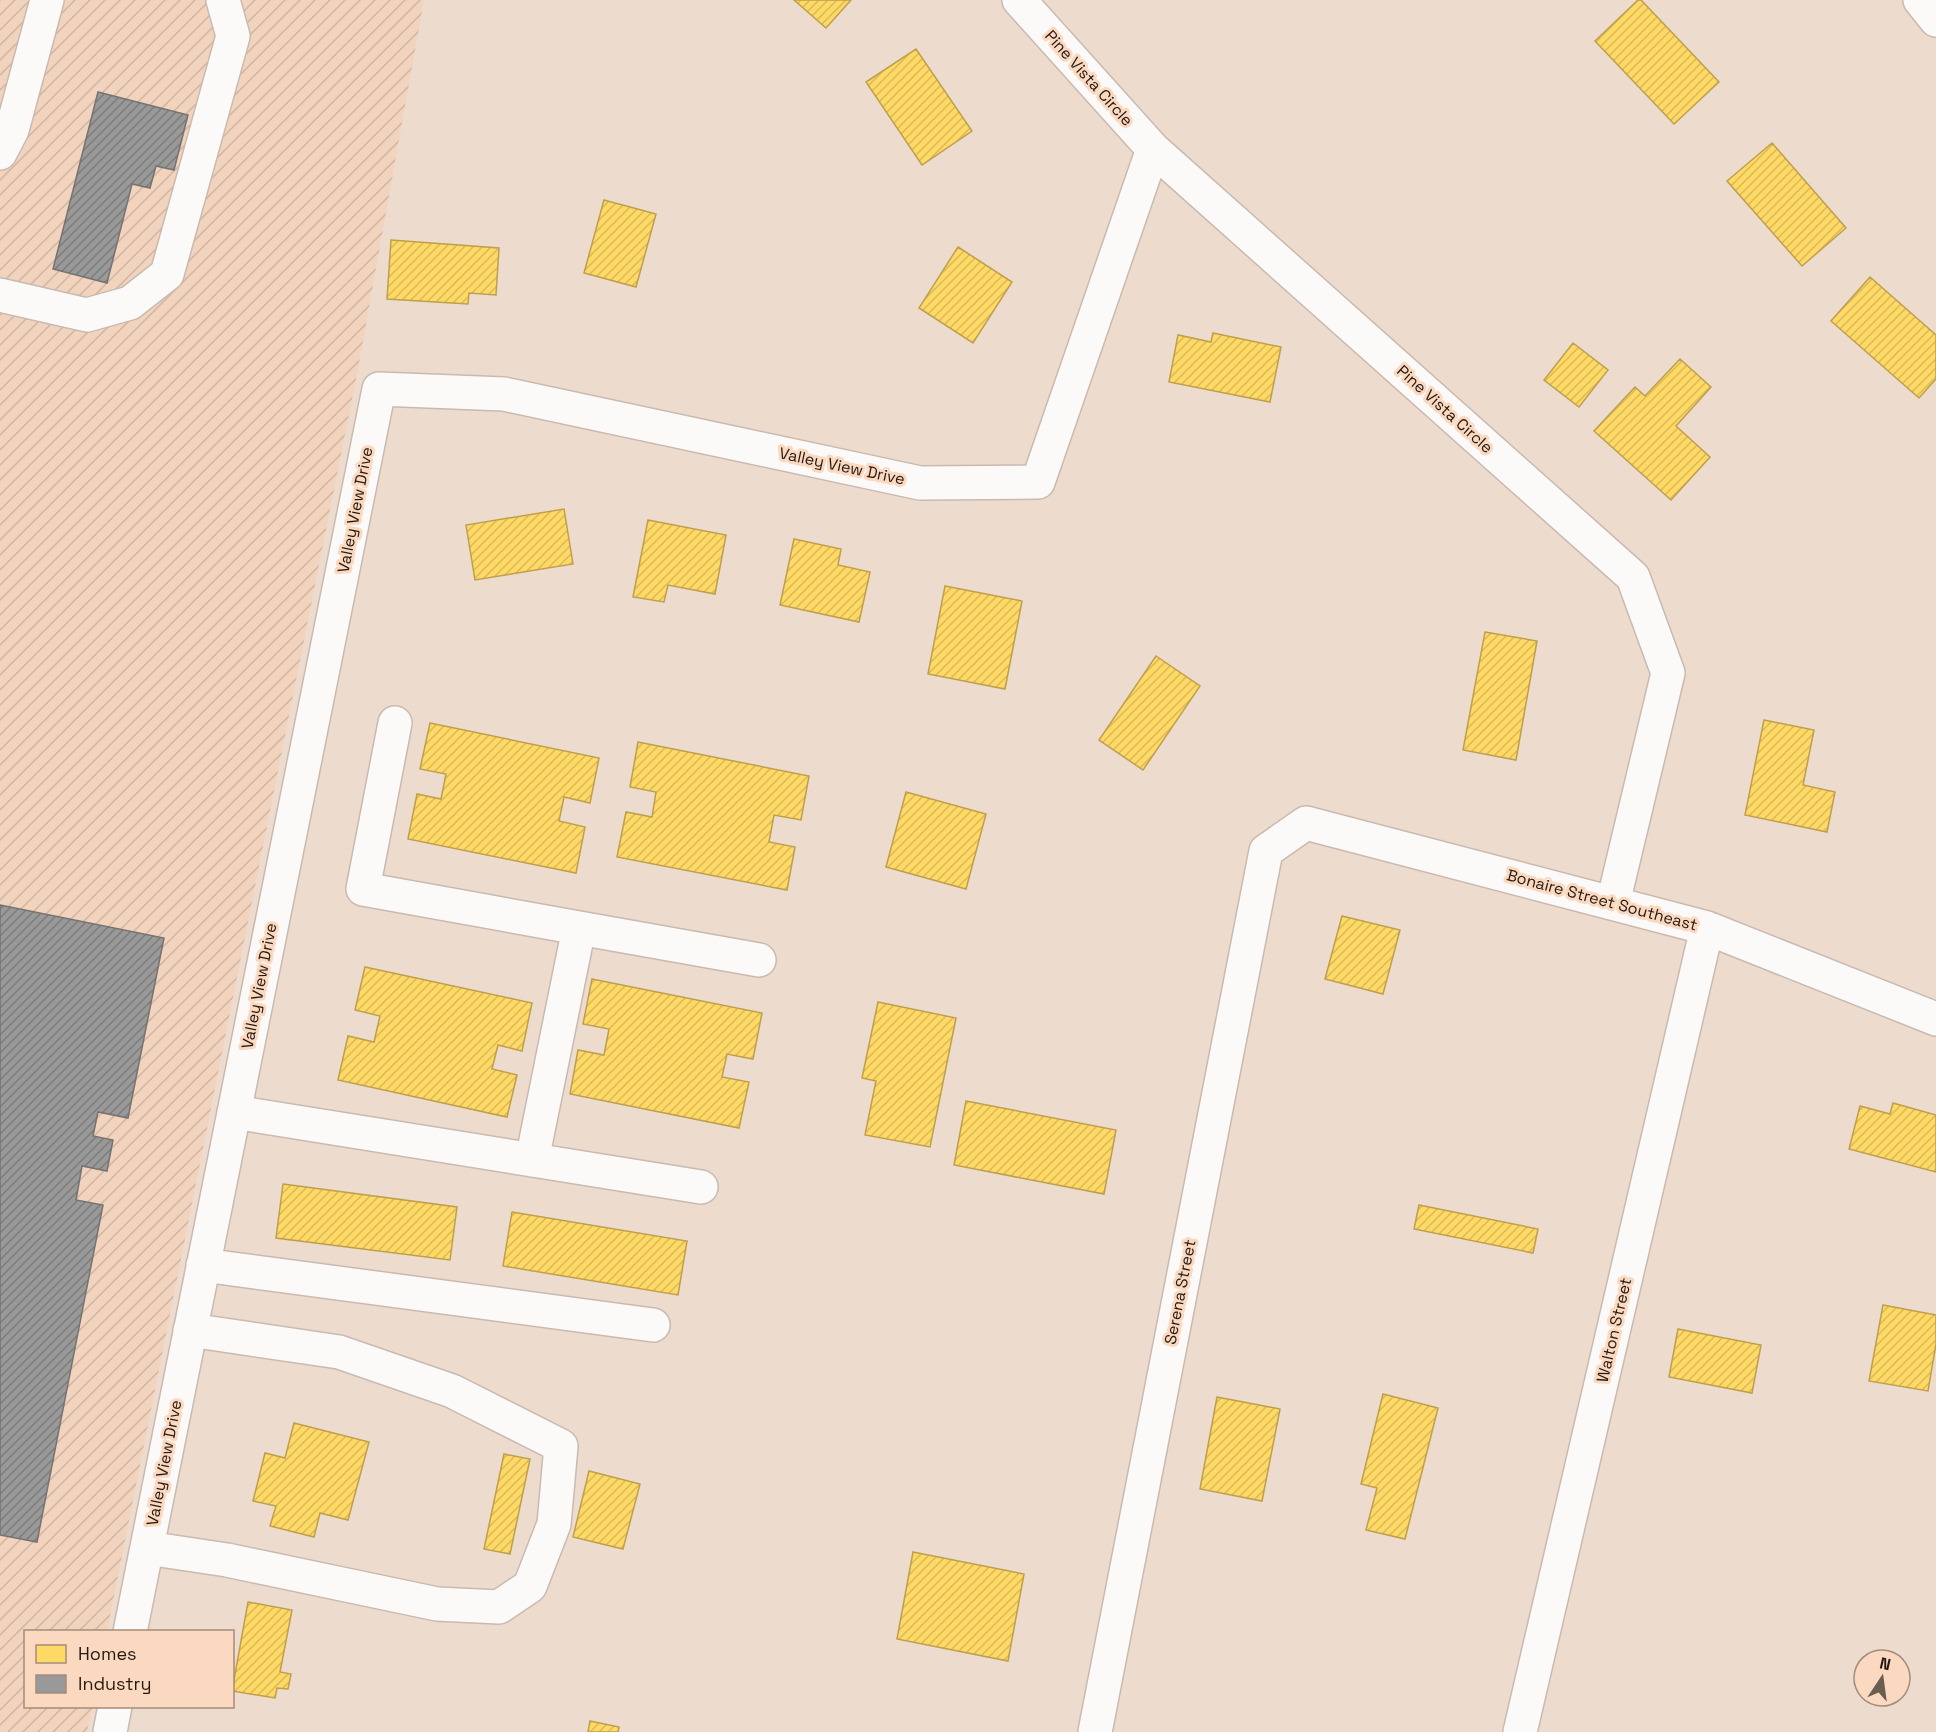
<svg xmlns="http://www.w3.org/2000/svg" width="1936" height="1732" font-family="'Space Grotesk',sans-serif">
  <defs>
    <pattern id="industrial-furrows" width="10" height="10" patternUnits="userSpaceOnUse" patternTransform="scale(1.5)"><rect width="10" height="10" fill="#f2d4be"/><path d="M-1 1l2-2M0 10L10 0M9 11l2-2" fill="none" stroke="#cfb5a2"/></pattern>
    <pattern id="homes-hatch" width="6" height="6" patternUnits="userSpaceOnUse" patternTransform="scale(1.5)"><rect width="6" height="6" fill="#ffd966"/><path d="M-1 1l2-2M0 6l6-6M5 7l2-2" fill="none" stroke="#daba57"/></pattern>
    <pattern id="industry-hatch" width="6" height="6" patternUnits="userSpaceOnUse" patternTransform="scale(1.5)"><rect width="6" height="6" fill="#999"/><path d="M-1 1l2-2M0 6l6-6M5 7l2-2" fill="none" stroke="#7d7c7b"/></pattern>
  </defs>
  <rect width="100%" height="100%" fill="#eddbcd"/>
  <path fill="url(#industrial-furrows)" d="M 0,0 L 424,0 L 358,369 L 107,1631 L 26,1632 L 26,1706 L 92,1707 L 87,1732 L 0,1732 Z"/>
  <path fill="url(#homes-hatch)" stroke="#be9f4c" stroke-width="1.5" d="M 794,0 L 851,0 L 826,28 Z
    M 1638,0 L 1641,0 L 1719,82 L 1674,124 L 1595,41 Z
    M 916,49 L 972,131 L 922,165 L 866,82 Z
    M 1772,143 L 1846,228 L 1802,266 L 1727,181 Z
    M 604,200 L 656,214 L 636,287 L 584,273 Z
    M 391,240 L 499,248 L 496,295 L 469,293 L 468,304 L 387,299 Z
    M 958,247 L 1012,282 L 973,343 L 919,308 Z
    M 1870,277 L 1936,335 L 1936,379 L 1919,398 L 1831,321 Z
    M 1213,333 L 1281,347 L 1270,402 L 1169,382 L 1178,335 L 1211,342 Z
    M 1573,343 L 1608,370 L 1579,407 L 1544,380 Z
    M 1680,359 L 1711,387 L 1676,426 L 1710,457 L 1671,500 L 1594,431 L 1635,387 L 1645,396 Z
    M 564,509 L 573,564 L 475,580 L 466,525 Z
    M 648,520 L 726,535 L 715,594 L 668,585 L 664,602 L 633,597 Z
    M 794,539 L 841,549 L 838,565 L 870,572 L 859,622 L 780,605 Z
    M 945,586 L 1022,601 L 1005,689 L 928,674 Z
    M 1485,632 L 1537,641 L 1516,760 L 1463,750 Z
    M 1156,656 L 1200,686 L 1143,770 L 1099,740 Z
    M 1764,720 L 1814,730 L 1803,785 L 1835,792 L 1827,832 L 1745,815 Z
    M 430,723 L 599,758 L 590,803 L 564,797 L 559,821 L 585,827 L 576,873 L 408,839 L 417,794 L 441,799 L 446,774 L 420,769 Z
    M 638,742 L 809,776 L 801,820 L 774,815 L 769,842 L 795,847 L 787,890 L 617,857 L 626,812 L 652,817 L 656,792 L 630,787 Z
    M 906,792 L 986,814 L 966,889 L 886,867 Z
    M 1342,916 L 1400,930 L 1383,994 L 1325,979 Z
    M 365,967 L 532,1003 L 522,1051 L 498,1045 L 492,1069 L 517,1075 L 507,1117 L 338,1080 L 348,1036 L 374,1042 L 380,1016 L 355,1010 Z
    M 592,979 L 762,1013 L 753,1059 L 727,1054 L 722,1077 L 749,1082 L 739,1128 L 570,1094 L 578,1050 L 604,1055 L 609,1029 L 583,1024 Z
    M 878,1002 L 956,1018 L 930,1147 L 865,1135 L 876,1081 L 862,1078 Z
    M 966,1101 L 1116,1130 L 1104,1194 L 954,1165 Z
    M 1893,1103 L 1936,1115 L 1936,1172 L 1849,1149 L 1860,1106 L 1890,1114 Z
    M 283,1184 L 457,1207 L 450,1260 L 276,1238 Z
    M 1419,1205 L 1538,1229 L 1533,1253 L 1414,1229 Z
    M 512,1212 L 687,1241 L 678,1295 L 503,1266 Z
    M 1883,1305 L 1936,1315 L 1936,1344 L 1928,1391 L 1869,1381 Z
    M 1678,1329 L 1761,1345 L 1752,1393 L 1669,1377 Z
    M 1383,1394 L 1438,1408 L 1405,1539 L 1366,1530 L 1377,1488 L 1361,1484 Z
    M 1217,1397 L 1280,1409 L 1262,1501 L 1200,1489 Z
    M 294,1423 L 369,1442 L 348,1520 L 320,1513 L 314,1537 L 270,1526 L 276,1506 L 253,1501 L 265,1453 L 285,1458 Z
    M 504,1454 L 530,1459 L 510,1554 L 484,1549 Z
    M 589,1471 L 640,1484 L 623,1549 L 573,1537 Z
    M 913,1552 L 1024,1574 L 1008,1661 L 897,1639 Z
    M 248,1602 L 292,1610 L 280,1672 L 291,1674 L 288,1689 L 277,1688 L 275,1698 L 232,1691 Z
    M 590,1721 L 619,1727 L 618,1732 L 588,1732 Z"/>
  <path fill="url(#industry-hatch)" stroke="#767370" stroke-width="1.5" d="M 98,92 L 188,115 L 174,170 L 156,166 L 150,188 L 132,184 L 107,283 L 53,269 Z
    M 0,905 L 164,938 L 128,1118 L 98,1112 L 93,1136 L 113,1140 L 107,1171 L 82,1166 L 76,1200 L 103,1205 L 37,1542 L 0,1535 Z"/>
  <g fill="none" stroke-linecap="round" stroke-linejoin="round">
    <defs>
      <path id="minor" d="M 1019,0 L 1153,149 L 1633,577 L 1668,673 L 1613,903
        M 1920,0 L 1936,20
        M 0,153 L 12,130 L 47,0
        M 0,295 L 87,315 L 130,303 L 167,274 L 233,36 L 223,0
        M 395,723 L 363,889 L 579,928 L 532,1160
        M 579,928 L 759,960
        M 234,1112 L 701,1187
        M 203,1265 L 653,1325
        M 147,1548 L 227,1560 L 437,1604 L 499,1607 L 530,1586 L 554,1524 L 561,1446 L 452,1391 L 339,1352 L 190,1330
        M 130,1632 L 379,389 L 504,394 L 920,483 L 1038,482 L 1153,149
        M 110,1732 L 115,1706
        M 1095,1732 L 1266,851 L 1306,823 L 1707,928 L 1936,1019
        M 1520,1732 L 1707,928"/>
    </defs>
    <use href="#minor" stroke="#c9bab0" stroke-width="36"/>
    <use href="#minor" stroke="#fcfaf8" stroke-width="33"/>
  </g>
  <g text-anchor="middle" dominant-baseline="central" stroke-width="6" stroke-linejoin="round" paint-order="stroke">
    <g font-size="16" fill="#251910" stroke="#fad9c0">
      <text transform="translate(1089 78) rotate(48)">Pine Vista Circle</text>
      <text transform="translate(1445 409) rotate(42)">Pine Vista Circle</text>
      <text transform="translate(842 466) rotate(12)">Valley View Drive</text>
      <text transform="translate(355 510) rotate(-79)">Valley View Drive</text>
      <text transform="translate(1602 900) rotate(15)">Bonaire Street Southeast</text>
      <text transform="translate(259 986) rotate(-79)">Valley View Drive</text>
      <text transform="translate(1180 1292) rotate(-79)">Serena Street</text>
      <text transform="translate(1614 1330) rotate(-77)">Walton Street</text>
      <text transform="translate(164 1463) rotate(-79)">Valley View Drive</text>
    </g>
  </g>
  <rect x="24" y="1630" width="210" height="78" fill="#fad9c0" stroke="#a58c7a" stroke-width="1.5"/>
  <rect x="36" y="1645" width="30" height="18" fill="#ffd966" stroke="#a58c7a" stroke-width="1.5"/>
  <text x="78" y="1660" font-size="18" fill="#251910">Homes</text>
  <rect x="36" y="1675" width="30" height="18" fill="#999999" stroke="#a58c7a" stroke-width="1.5"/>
  <text x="78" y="1690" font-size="18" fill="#251910">Industry</text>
  <g transform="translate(1882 1678) rotate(13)"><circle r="28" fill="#fad9c0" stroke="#a58c7a" stroke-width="1.5"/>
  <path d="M0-4.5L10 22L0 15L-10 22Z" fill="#6b5d52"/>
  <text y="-9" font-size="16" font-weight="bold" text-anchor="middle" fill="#251910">N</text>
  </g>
</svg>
